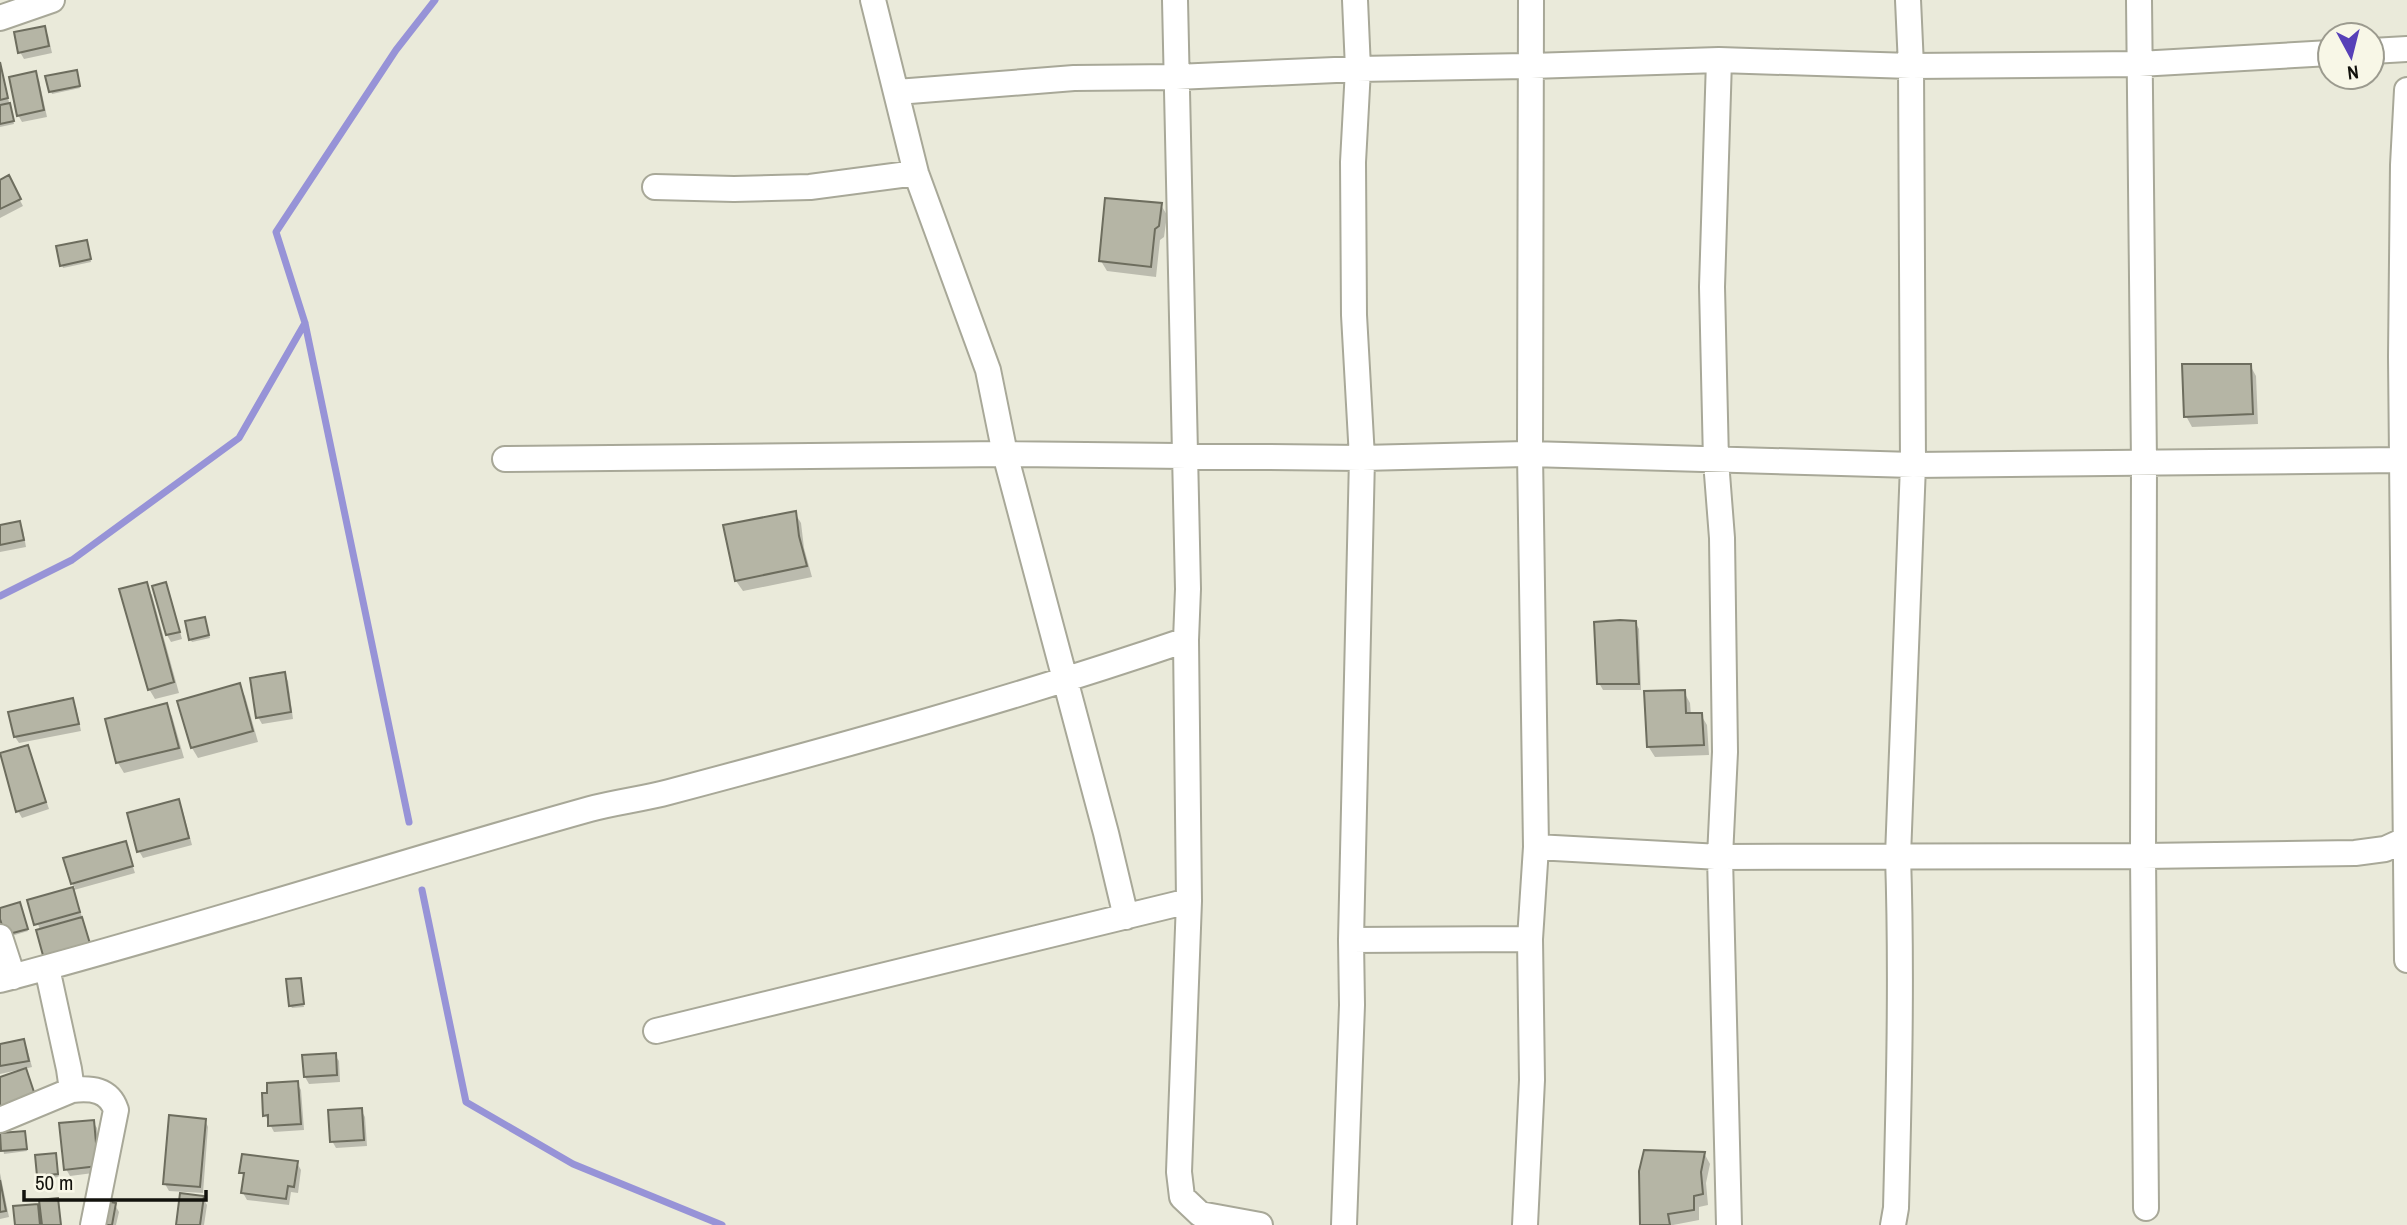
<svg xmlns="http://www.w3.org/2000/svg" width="2407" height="1225" font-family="'Archivo Narrow',sans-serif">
  <rect width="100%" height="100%" fill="#eaeada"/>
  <path fill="#0003" d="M 44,28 L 48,35 L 52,53 L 24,59 L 20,52 Z
    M 0,63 L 14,124 L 0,127 Z
    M 35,73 L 39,80 L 47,117 L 22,122 L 18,115 Z
    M 78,74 L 80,88 L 52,94 L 51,91 Z
    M 8,178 L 23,206 L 0,218 L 0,182 Z
    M 1161,205 L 1167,215 L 1164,237 L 1160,240 L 1156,277 L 1107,271 L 1101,261 Z
    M 88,245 L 91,262 L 63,268 L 62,265 Z
    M 2250,365 L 2256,376 L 2258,424 L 2192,427 L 2186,416 Z
    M 795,513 L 801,523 L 804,548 L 812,577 L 743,591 L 736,581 L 725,526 Z
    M 19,523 L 23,530 L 26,547 L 0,552 L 0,527 Z
    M 146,584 L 152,595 L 179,693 L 155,699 L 149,689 Z
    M 165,584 L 169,591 L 182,639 L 171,642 L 167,635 L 154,587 Z
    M 205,619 L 210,638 L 192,642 L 190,639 Z
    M 1635,622 L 1639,629 L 1641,690 L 1603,690 L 1599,683 Z
    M 284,674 L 288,681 L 293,719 L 262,724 L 258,717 Z
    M 239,686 L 245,696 L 258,742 L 198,758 L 192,748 Z
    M 1684,692 L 1690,703 L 1691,715 L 1701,715 L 1707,725 L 1709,755 L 1655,757 L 1648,746 Z
    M 72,700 L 76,707 L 81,731 L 19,743 L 15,737 Z
    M 166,705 L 172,716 L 184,758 L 124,773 L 118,763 L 107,720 Z
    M 28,747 L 49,809 L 22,818 L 18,811 Z
    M 178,801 L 182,808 L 192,845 L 143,858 L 139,851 Z
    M 125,843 L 135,873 L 74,890 L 93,954 L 40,930 L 30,901 L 75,888 L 72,883 Z
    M 21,907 L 28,931 L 8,937 L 0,910 Z
    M 300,980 L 304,1007 L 292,1008 L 290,1005 Z
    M 23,1041 L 27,1048 L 32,1067 L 24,1069 L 38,1105 L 0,1118 L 0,1079 L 19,1072 L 18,1070 L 0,1074 L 0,1046 Z
    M 335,1055 L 339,1061 L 340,1082 L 309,1084 L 305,1077 Z
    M 297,1083 L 301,1090 L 304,1130 L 274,1132 L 265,1115 Z
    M 361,1110 L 365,1117 L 367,1146 L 336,1148 L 332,1141 Z
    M 205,1120 L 208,1127 L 203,1193 L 169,1191 L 165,1184 Z
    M 93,1122 L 97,1128 L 101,1172 L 70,1176 L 66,1169 Z
    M 24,1133 L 27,1151 L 4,1154 L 1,1135 Z
    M 1704,1153 L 1710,1164 L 1706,1183 L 1708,1205 L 1699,1207 L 1699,1220 L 1673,1225 L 1642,1225 Z
    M 55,1155 L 59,1177 L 41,1179 L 37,1157 Z
    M 297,1163 L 301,1170 L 298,1193 L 291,1192 L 289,1205 L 247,1200 L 243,1193 L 245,1178 L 241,1172 Z
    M 0,1173 L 9,1217 L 0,1219 Z
    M 203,1198 L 207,1205 L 204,1225 L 177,1225 Z
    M 37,1205 L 43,1216 L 61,1225 L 16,1225 Z
    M 115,1205 L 119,1212 L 116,1225 L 103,1225 Z"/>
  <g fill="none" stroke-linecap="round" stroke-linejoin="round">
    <path stroke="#9793d7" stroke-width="7" d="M 0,596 L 72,560 L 239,438 L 305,323
      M 409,822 L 305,323 L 276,232 L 396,50 L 435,0
      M 422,890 L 466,1102 L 573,1164 L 722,1225"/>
  </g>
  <path fill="#b5b5a5" stroke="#6d6d5e" stroke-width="2" d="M 45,26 L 49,46 L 18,53 L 14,32 Z
    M 0,62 L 8,98 L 0,100 Z
    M 77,70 L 80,86 L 49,92 L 45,76 Z
    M 36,71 L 44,110 L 17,116 L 9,77 Z
    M 10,103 L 14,121 L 0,124 L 0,105 Z
    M 9,175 L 21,199 L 0,209 L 0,180 Z
    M 1105,198 L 1162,203 L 1159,226 L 1155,229 L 1151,267 L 1099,261 Z
    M 87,240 L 91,259 L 60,266 L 56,246 Z
    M 2182,364 L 2251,364 L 2253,414 L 2184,417 Z
    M 796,511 L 799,536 L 807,566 L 735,581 L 723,525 Z
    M 20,521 L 24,540 L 0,545 L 0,525 Z
    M 147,582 L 174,682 L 148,690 L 119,589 Z
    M 166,582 L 180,632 L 166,635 L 152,586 Z
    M 205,617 L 209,635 L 189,640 L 185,621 Z
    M 1620,620 L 1636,621 L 1639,684 L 1597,684 L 1594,622 Z
    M 285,672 L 291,712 L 256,718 L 250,678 Z
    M 240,683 L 253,731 L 191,748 L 177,701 Z
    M 1685,690 L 1686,713 L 1702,713 L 1704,745 L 1647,747 L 1644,691 Z
    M 73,698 L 79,724 L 14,737 L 8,712 Z
    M 167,703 L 179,748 L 116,763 L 105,719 Z
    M 28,745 L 46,802 L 16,812 L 0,753 Z
    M 179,799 L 189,838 L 137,852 L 127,813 Z
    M 126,841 L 133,866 L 71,884 L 63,858 Z
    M 73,887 L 80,912 L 34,925 L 27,900 Z
    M 20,902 L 28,929 L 5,935 L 0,919 L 0,908 Z
    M 82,917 L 91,947 L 44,959 L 36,930 Z
    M 301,978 L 304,1004 L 289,1006 L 286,979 Z
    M 24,1039 L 29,1061 L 0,1066 L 0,1044 Z
    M 336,1053 L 337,1075 L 304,1077 L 302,1055 Z
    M 26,1068 L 36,1098 L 0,1110 L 0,1077 Z
    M 298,1081 L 301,1124 L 268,1126 L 268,1115 L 263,1116 L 262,1093 L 267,1093 L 267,1083 Z
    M 362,1108 L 364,1140 L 330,1142 L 328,1110 Z
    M 169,1115 L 206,1119 L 200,1187 L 163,1184 Z
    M 94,1120 L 98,1166 L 64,1170 L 59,1123 Z
    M 25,1131 L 27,1149 L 1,1151 L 0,1133 Z
    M 1644,1150 L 1705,1152 L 1701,1172 L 1703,1194 L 1694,1196 L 1694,1210 L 1668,1214 L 1670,1225 L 1640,1225 L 1639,1171 Z
    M 56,1153 L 58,1174 L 37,1176 L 35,1155 Z
    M 242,1154 L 298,1161 L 294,1187 L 288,1186 L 286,1199 L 241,1193 L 244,1173 L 239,1173 Z
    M 0,1180 L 6,1211 L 0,1212 Z
    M 180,1193 L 204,1196 L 200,1225 L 176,1225 Z
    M 58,1198 L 61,1225 L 42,1225 L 39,1200 Z
    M 105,1201 L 116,1203 L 112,1225 L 101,1225 Z
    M 38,1204 L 40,1225 L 15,1225 L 13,1206 Z"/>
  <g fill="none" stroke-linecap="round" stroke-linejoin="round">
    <defs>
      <path id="street" d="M 873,0 L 916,173 L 988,370 L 1005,454 L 1106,833 L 1126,917
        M 1175,0 L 1188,589 L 1186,640 L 1189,901 L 1179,1172 L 1182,1197 L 1200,1214 L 1260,1225
        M 2139,0 L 2144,463 L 2143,856 L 2146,1208
        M 0,18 L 52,0
        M 2372,51 L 2407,49
        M 1719,60 L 1712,287 L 1716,461 L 1722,538 L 1725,752 L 1720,857 L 1729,1225
        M 2407,90 L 2403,165 L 2401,357 L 2407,960
        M 897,92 L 1074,78 L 1176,77 L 1358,69 L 1531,66 L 1719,60 L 1911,66 L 2139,64 L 2330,53
        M 655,187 L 734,189 L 810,187 L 916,173
        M 505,459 L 1005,454 L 1362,458 L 1530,454 L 1913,465 L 2402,460
        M 1536,847 L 1720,857 L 2143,856 L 2355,853 L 2385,849 L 2407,839
        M 0,937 L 13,977
        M 1351,940 L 1530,939
        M 0,980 C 198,928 393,864 590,809 C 616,802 643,799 669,792 C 843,746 1016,698 1186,640
        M 656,1031 L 1189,901
        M 72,1090 C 91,1088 109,1089 116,1110 L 93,1225
        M 0,1120 L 72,1090 L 69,1069 L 47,968
        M 1344,1225 L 1352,1005 L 1351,940 L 1362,458 L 1354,315 L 1353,162 L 1358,69 L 1355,0
        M 1525,1225 L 1532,1080 L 1530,939 L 1536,847 L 1530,454 L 1531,0
        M 1893,1225 L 1896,1208 C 1899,1091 1902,973 1898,856 L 1913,465 L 1911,66 L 1908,0"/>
    </defs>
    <use href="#street" stroke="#a8a898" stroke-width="28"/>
    <use href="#street" stroke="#fff" stroke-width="24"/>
  </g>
  <g transform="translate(2351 56) rotate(173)"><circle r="33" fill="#f8f7e7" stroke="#9c9b8f" stroke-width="2"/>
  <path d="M0-5L12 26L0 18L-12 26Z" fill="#5740b8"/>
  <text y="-10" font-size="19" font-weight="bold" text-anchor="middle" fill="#12120c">N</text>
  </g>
  <path d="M24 1190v10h182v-10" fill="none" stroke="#12120c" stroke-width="3.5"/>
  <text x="35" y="1190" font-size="21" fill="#12120c" stroke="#f8f7e7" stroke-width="5" paint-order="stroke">50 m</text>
</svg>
